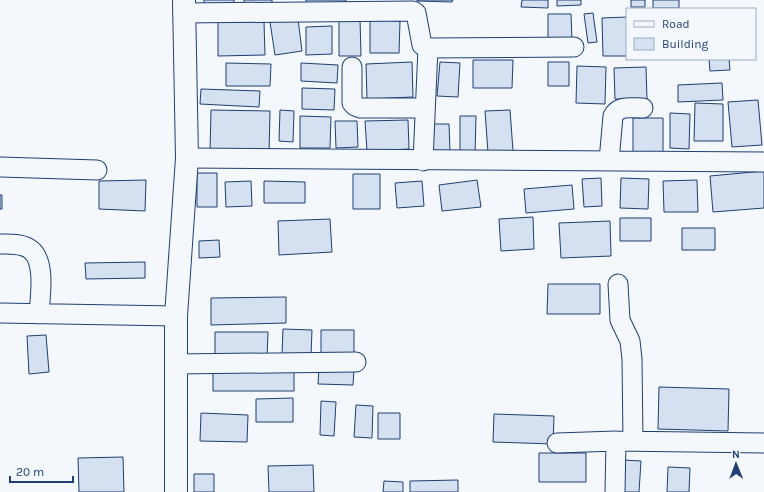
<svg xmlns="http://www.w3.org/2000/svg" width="764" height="492" font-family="Karla,sans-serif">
  <rect width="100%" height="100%" fill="#f4f7fb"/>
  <path fill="#d5e0f0" stroke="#1d3f73" d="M 204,0 L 234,0 L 234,3 L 204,4 Z
    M 244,0 L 272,0 L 272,7 L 244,9 Z
    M 306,0 L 346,0 L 346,8 L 306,7 Z
    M 417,0 L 453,0 L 452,2 L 417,1 Z
    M 522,0 L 548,0 L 548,8 L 521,7 Z
    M 557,0 L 581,0 L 581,5 L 557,6 Z
    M 631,0 L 645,0 L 645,7 L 631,7 Z
    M 653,0 L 679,0 L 679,8 L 653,8 Z
    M 593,13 L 597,42 L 588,43 L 584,14 Z
    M 548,14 L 571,14 L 572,40 L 548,40 Z
    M 627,17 L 627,56 L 603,56 L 602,18 Z
    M 339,18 L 360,18 L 361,56 L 339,56 Z
    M 298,19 L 302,51 L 275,55 L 270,22 Z
    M 370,20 L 400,21 L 399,53 L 370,53 Z
    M 218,22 L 264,22 L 265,55 L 218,56 Z
    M 332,26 L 332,54 L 306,55 L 306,27 Z
    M 709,59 L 729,59 L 730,70 L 710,71 Z
    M 473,60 L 513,60 L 512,88 L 473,88 Z
    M 412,62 L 413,97 L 367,99 L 366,64 Z
    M 440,62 L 460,63 L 458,97 L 437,96 Z
    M 548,62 L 569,62 L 569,86 L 548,86 Z
    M 226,63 L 271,64 L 270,86 L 226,86 Z
    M 301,63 L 338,65 L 337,83 L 301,81 Z
    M 577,66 L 606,67 L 605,104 L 576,103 Z
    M 646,67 L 647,99 L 615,99 L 614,68 Z
    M 722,83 L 723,100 L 678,102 L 678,85 Z
    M 302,88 L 335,89 L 334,110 L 302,109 Z
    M 201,89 L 260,91 L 259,107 L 200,104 Z
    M 758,100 L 762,145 L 732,147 L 728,102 Z
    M 695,103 L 723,104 L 723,141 L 694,141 Z
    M 211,110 L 270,111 L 269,154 L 210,152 Z
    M 280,110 L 294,111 L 293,142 L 279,141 Z
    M 510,110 L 513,151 L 488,153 L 485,111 Z
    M 670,113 L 690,114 L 689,149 L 670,148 Z
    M 300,116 L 331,117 L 330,148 L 300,148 Z
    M 460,116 L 476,116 L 475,154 L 460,154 Z
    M 633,118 L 663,118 L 663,152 L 633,152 Z
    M 408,120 L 409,149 L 367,151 L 365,121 Z
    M 335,121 L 357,121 L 358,147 L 336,148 Z
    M 430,124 L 449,124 L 450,152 L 431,152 Z
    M 764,171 L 764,208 L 713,212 L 710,176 Z
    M 197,173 L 217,173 L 217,207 L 197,207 Z
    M 353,174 L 380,174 L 380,209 L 353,209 Z
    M 601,178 L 602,206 L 584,207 L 582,179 Z
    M 621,178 L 649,179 L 648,209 L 620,208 Z
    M 146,180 L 145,211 L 99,209 L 99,181 Z
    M 477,180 L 481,207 L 442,211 L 439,185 Z
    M 697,180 L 698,212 L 664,212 L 663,181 Z
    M 251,181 L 252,206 L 226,207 L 225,182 Z
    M 264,181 L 305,182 L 305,203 L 264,203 Z
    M 422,181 L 424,206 L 397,208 L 395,183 Z
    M 572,185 L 574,209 L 526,213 L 524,189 Z
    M 0,195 L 2,195 L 2,209 L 0,209 Z
    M 533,217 L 534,249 L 501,251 L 499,219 Z
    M 620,218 L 651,218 L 651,241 L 620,241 Z
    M 330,219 L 332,252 L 279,255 L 278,221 Z
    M 610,221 L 611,256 L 561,258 L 559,223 Z
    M 682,228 L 715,228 L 715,250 L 682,250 Z
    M 219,240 L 220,257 L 199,258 L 199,241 Z
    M 145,262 L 145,278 L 86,279 L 85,263 Z
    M 548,284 L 600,284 L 600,314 L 547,314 Z
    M 286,297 L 286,323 L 211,325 L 211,298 Z
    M 283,329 L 312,330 L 311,356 L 282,355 Z
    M 321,330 L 354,330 L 354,356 L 321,356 Z
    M 215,332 L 268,332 L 267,358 L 215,358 Z
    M 46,335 L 49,372 L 29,374 L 27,336 Z
    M 319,367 L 354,368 L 353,385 L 318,384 Z
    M 213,369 L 294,369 L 294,391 L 213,391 Z
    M 659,387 L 729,389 L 728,431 L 658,429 Z
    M 293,398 L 293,422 L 256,422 L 256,399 Z
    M 321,401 L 336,402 L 334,436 L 320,435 Z
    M 356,405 L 373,406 L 372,438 L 354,437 Z
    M 201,413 L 248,415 L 247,442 L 200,441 Z
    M 378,413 L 400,413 L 400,439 L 378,439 Z
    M 494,414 L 554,416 L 553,444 L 493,442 Z
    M 539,453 L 586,453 L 586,482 L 539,482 Z
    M 123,457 L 124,492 L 79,492 L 78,458 Z
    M 623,460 L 641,461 L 639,492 L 621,492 Z
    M 313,465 L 314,492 L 269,492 L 268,466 Z
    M 668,467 L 690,468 L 689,492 L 667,492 Z
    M 194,474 L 214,474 L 214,492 L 194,492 Z
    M 458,480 L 458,492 L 410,492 L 410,481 Z
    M 384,481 L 403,482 L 403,492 L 383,492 Z"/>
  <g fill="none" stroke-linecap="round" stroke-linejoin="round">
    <defs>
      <path id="minor" d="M 183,13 L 413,11 L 416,13 L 422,45 L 428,48 L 574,47
        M 352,67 L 352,103 L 355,106 L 360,108 L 425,108
        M 187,158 L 764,162
        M 423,161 L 428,48
        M 609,161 L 613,116 C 619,105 632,108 643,108
        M 0,167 L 97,170
        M 0,244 C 9,244 23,243 31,250 C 46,262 40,297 39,314
        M 618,284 L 620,320 L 630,341 L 632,359 L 633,441
        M 0,313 L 176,316
        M 176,364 L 356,362
        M 557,443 L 616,441 L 764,443
        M 615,492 L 616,441"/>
      <path id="secondary" d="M 176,492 L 176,316 L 187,158 L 184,0"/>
    </defs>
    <use href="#minor" stroke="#1d3f73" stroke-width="21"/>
    <use href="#secondary" stroke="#1d3f73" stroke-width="24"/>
    <use href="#minor" stroke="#f4f7fb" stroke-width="19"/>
    <use href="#secondary" stroke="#f4f7fb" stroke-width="22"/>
  </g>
  <rect x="626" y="8" width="130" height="52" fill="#f4f7fb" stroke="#9eadc5"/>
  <rect x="634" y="21" width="20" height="6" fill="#f4f7fb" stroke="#9eadc5"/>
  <text x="662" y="28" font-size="12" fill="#1d3f73">Road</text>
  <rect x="634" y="38" width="20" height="12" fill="#d5e0f0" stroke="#9eadc5"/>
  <text x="662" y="48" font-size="12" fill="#1d3f73">Building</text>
  <g transform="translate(736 464) rotate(359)" stroke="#f4f7fb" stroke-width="3" paint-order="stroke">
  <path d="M0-3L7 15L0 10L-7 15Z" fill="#1d3f73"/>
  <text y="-6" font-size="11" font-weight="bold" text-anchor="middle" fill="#1d3f73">N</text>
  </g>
  <path d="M10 476v6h63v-6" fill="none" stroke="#1d3f73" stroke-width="2"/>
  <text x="16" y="476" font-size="12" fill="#1d3f73" stroke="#f4f7fb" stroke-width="3" paint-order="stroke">20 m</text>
</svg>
